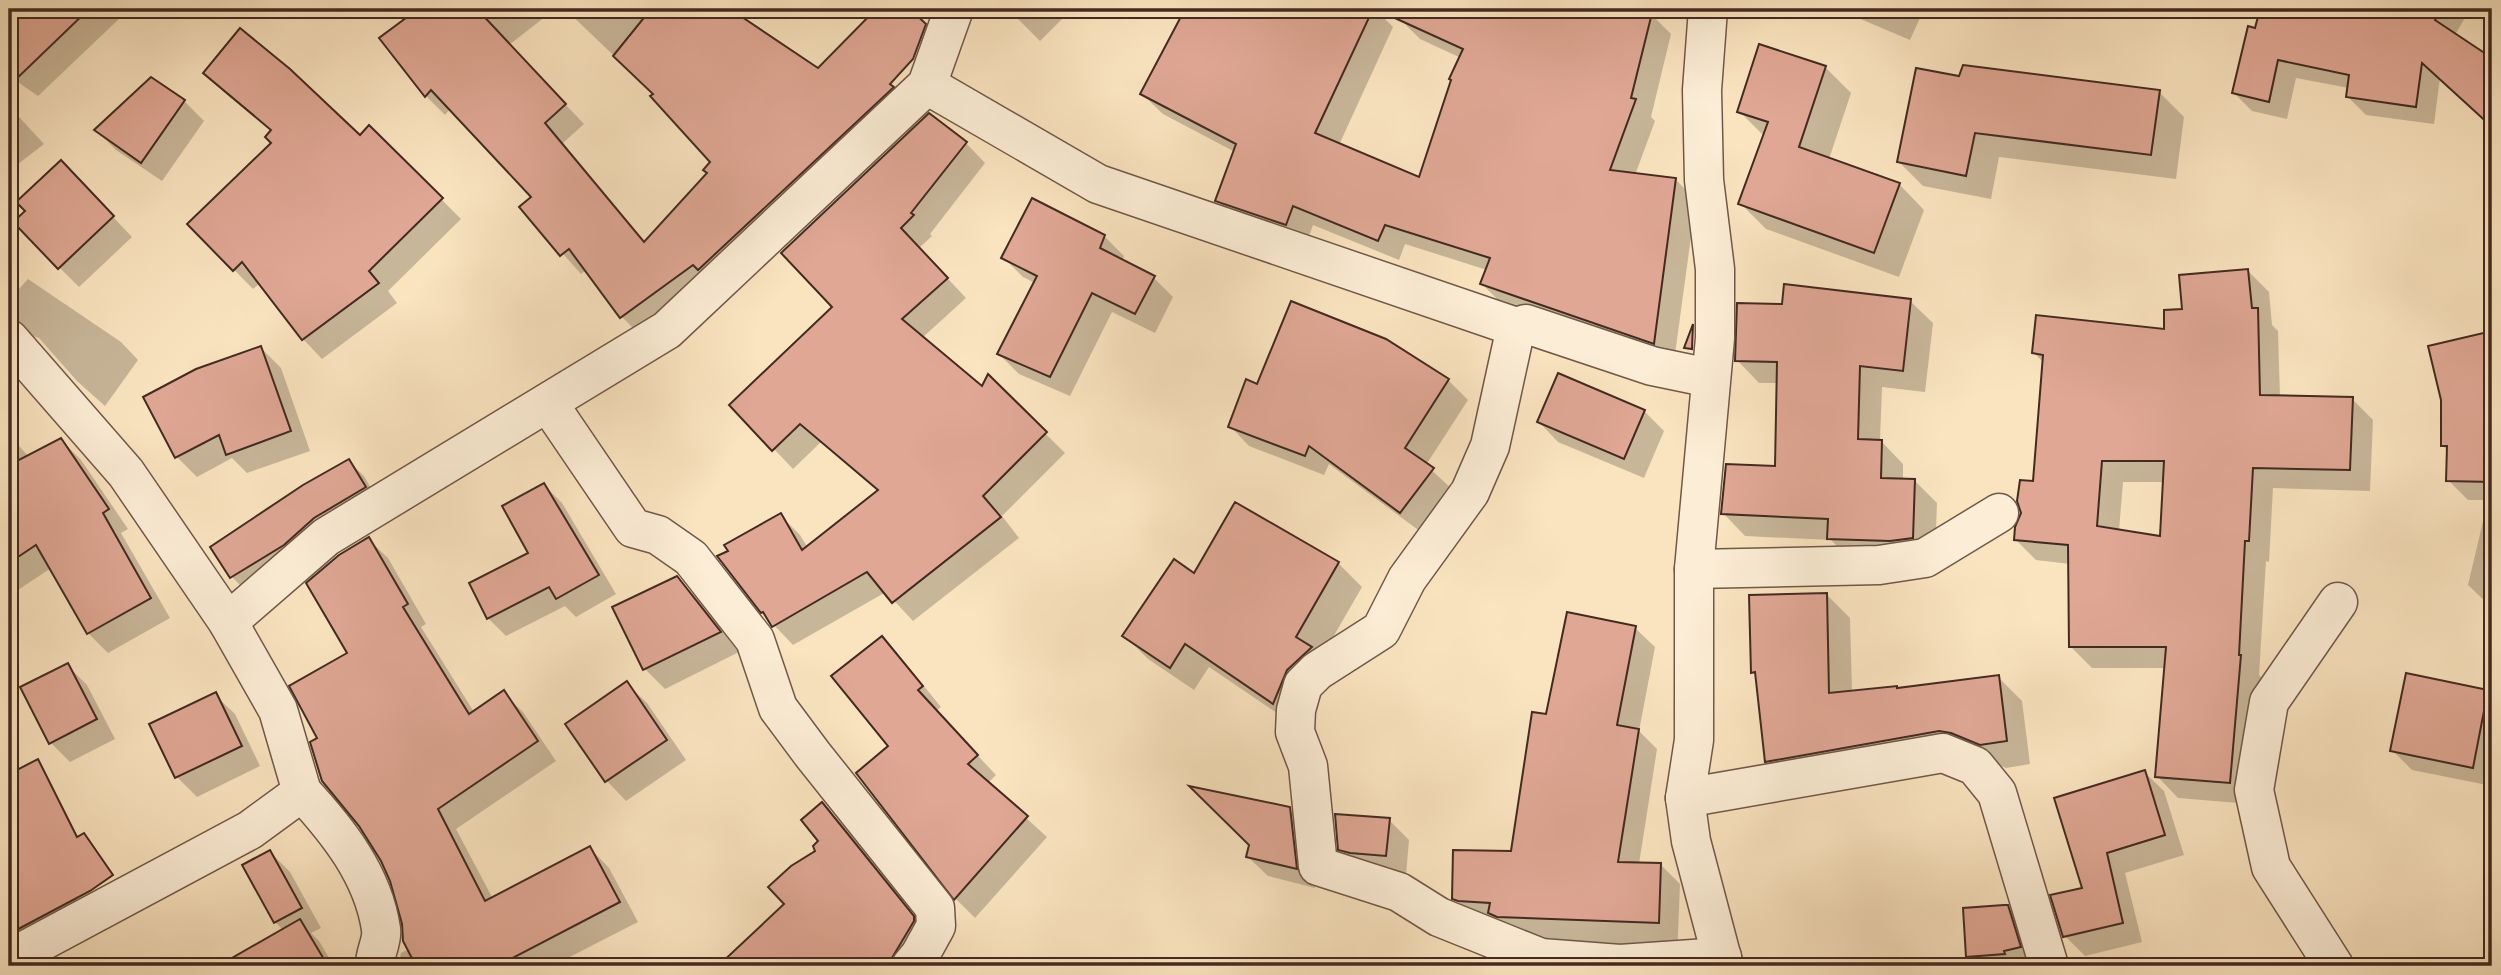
<svg xmlns="http://www.w3.org/2000/svg" width="2501" height="975" viewBox="0 0 2501 975" font-family="'IM FELL French Canon',serif">
<rect width="100%" height="100%" fill="#fae4c0"/>
<filter id="stains"><feTurbulence type="fractalNoise" baseFrequency=".00286" numOctaves="4"/><feColorMatrix values="0 0 0 0 .2 0 0 0 0 .09 0 0 0 0 .02 0 0 0 .5 -.17"/></filter>
<radialGradient id="worn" r=".72"><stop offset=".6" stop-color="#630" stop-opacity="0"/><stop offset="1" stop-color="#630" stop-opacity=".3"/></radialGradient>
<g fill="#0003" fill-rule="evenodd">
<polygon points="9,9 113,9 121,17 38,96 9,76"/>
<polygon points="421,9 555,9 509,45 584,124 563,143 646,243 709,173 713,162 655,95 565,9 751,9 742,19 872,107 891,126 641,336 622,317 586,270 581,274 521,207 533,198 450,109 445,115 426,96 382,39"/>
<polygon points="1008,9 1072,9 1040,41"/>
<polygon points="1175,9 1375,9 1393,27 1339,145 1420,180 1461,58 1420,39 1400,19 1405,9 1631,9 1651,14 1671,34 1651,117 1655,121 1635,175 1676,180 1696,200 1674,362 1502,304 1482,284 1487,270 1405,244 1399,260 1313,225 1306,244 1237,221 1217,200 1235,152 1163,114 1142,94 1183,16"/>
<polygon points="1837,9 1924,9 1910,40"/>
<polygon points="2262,9 2346,9 2360,13 2362,9 2470,9 2455,35 2492,60 2492,126 2440,78 2434,124 2366,115 2348,97 2349,88 2296,78 2287,119 2252,111 2234,93"/>
<polygon points="1825,67 1851,93 1829,159 1899,184 1924,210 1899,277 1766,229 1740,203 1765,137 1739,111"/>
<polygon points="205,73 360,137 369,127 461,219 388,291 397,303 322,359 303,339 260,283 253,289 189,224 273,143 272,132 225,93"/>
<polygon points="1960,78 2159,92 2184,117 2176,179 1999,157 1991,199 1923,186 1899,162"/>
<polygon points="184,101 204,121 162,181 116,150 96,130"/>
<polygon points="9,106 44,144 9,171"/>
<polygon points="966,143 985,163 930,234 932,236 919,248 966,298 922,338 982,388 988,377 1065,453 1002,516 1019,538 913,621 886,592 793,645 774,625 780,515 800,535 808,548 879,492 821,442 793,469 774,449 835,307"/>
<polygon points="81,183 132,237 79,287 59,267"/>
<polygon points="1104,236 1124,256 1122,261 1153,277 1173,297 1155,333 1112,312 1070,396 1019,374 999,354 1035,283 1023,277 1003,257"/>
<path d="M2248,271L2269,292L2272,325L2278,331L2280,397L2352,399L2373,420L2370,491L2273,488L2269,562L2266,561L2259,675L2262,678L2251,804L2178,798L2157,776L2166,668H2092L2071,647L2070,564L2036,560L2015,539L2035,483L2044,363L2034,353L2166,331L2184,311ZM2123,482H2164L2161,538L2119,531Z"/>
<polygon points="28,279 121,342 138,360 105,406 77,381 39,338 9,328 9,300"/>
<polygon points="1910,301 1933,323 1925,392 1882,387 1880,440 1903,464 1903,481 1915,481 1937,503 1935,559 1851,560 1831,540 1745,536 1723,513 1776,468 1778,383 1759,383 1737,360 1783,306"/>
<polygon points="2492,333 2492,606 2488,604 2468,585 2488,500 2468,500 2448,480 2449,452 2442,445"/>
<polygon points="261,348 281,368 310,451 247,473 232,458 197,477 177,457"/>
<polygon points="1448,380 1468,400 1426,465 1452,489 1421,532 1329,464 1324,475 1249,446 1230,426 1258,386"/>
<polygon points="1644,411 1664,431 1644,478 1558,442 1539,422"/>
<polygon points="9,435 29,457 61,440 81,460 128,529 121,533 170,618 108,653 88,633 51,568 9,596"/>
<polygon points="349,462 364,476 379,502 246,591 231,576"/>
<polygon points="544,485 562,503 616,594 576,617 565,606 506,636 488,618 531,554"/>
<polygon points="1236,504 1338,563 1362,587 1321,658 1296,726 1209,667 1194,690 1148,659 1124,635 1195,575"/>
<polygon points="368,539 388,558 426,624 421,627 474,712 503,693 523,712 556,761 456,829 493,899 590,848 609,868 638,922 552,966 402,966 399,962 401,953 409,949 393,883 320,739 349,654"/>
<polygon points="677,578 697,598 739,652 665,689 645,669"/>
<polygon points="1826,594 1850,618 1852,692 1998,677 2022,701 2030,764 2006,768 1977,756 1791,785 1767,761 1758,677 1753,672"/>
<polygon points="1635,628 1655,647 1639,731 1657,749 1639,864 1661,865 1680,884 1677,958 1567,955 1473,917 1454,898 1513,853 1548,716"/>
<polygon points="881,638 901,658 941,707 936,711 996,775 988,783 1047,837 975,918 956,899 858,774 890,746"/>
<polygon points="67,665 87,685 115,739 70,762 51,743"/>
<polygon points="627,684 647,703 686,760 626,801 607,781"/>
<polygon points="2488,692 2492,697 2492,786 2412,770 2392,750"/>
<polygon points="215,695 235,714 260,766 197,797 177,777"/>
<polygon points="2144,772 2164,791 2184,855 2125,873 2142,942 2085,956 2065,936 2084,889"/>
<polygon points="822,804 841,823 932,937 918,966 721,966 786,904 818,851 820,841"/>
<polygon points="1289,809 1309,829 1315,888 1268,876 1248,857"/>
<polygon points="1389,820 1409,840 1406,875 1360,869 1340,849"/>
<polygon points="40,851 60,870 89,921 9,966 9,869"/>
<polygon points="270,852 290,872 321,928 311,933 319,941 334,966 222,966 283,930 275,922"/>
<polygon points="2007,906 2017,916 2029,957 2013,961 2014,963 1978,966 1968,956"/>
<polygon points="1482,960 1499,966 1481,966"/>
</g>
<g fill="#dfa794" stroke="#432a20" stroke-width="2" fill-rule="evenodd">
<polygon points="9,9 89,9 9,86"/>
<polygon points="418,9 477,9 566,104 545,123 644,242 707,173 703,170 710,162 650,96 653,94 613,56 651,9 730,9 818,68 876,9 910,9 926,24 913,59 890,84 894,87 698,270 693,265 620,318 569,249 560,256 519,207 531,197 431,90 425,97 379,38"/>
<polygon points="1185,9 1373,9 1315,133 1419,177 1451,80 1449,79 1463,49 1375,9 1653,9 1631,98 1636,99 1610,170 1676,178 1654,344 1480,284 1490,258 1385,225 1378,241 1293,206 1286,225 1215,201 1236,144 1140,94"/>
<polygon points="2260,9 2442,9 2435,20 2492,58 2492,127 2422,63 2416,107 2346,97 2349,75 2278,60 2269,102 2232,93 2248,26 2255,28"/>
<polygon points="240,28 290,69 360,135 369,125 443,198 369,271 379,283 302,340 242,262 233,271 187,224 271,143 265,137 271,130 203,73"/>
<polygon points="1759,44 1826,66 1799,147 1900,183 1874,253 1738,204 1768,122 1737,112"/>
<polygon points="1963,65 2160,90 2151,155 1975,133 1966,176 1897,162 1916,68 1959,76"/>
<polygon points="151,77 185,100 141,163 94,130"/>
<polygon points="929,113 967,142 911,213 914,215 901,228 948,278 902,319 982,386 988,374 1047,432 983,496 1001,517 892,603 867,572 772,627 763,612 761,613 717,556 728,551 724,545 781,513 802,550 878,490 800,424 772,451 729,405 832,307 781,253"/>
<polygon points="61,160 114,216 58,269 13,222 25,211 16,202"/>
<polygon points="1032,198 1105,235 1100,248 1155,276 1135,314 1092,293 1050,377 997,354 1037,276 1001,258"/>
<path d="M2248,269L2252,308H2258L2260,395L2353,397L2350,470L2253,468L2249,541H2245L2239,655H2241L2230,783L2155,777L2166,647H2069L2068,545L2014,540L2015,527L2021,513L2017,501L2020,480L2033,481L2043,355L2032,353L2036,315L2164,329V310L2182,309L2179,275ZM2102,461H2164L2160,536L2097,526Z"/>
<polygon points="1784,284 1911,299 1903,371 1860,366 1858,439 1882,440 1881,478 1915,479 1913,538 1890,541 1827,539 1828,519 1721,514 1726,464 1775,466 1777,362 1735,361 1737,303 1782,304"/>
<polygon points="1291,301 1386,339 1449,379 1405,448 1434,468 1400,513 1309,446 1305,456 1228,427 1246,379 1257,384"/>
<polygon points="1693,324 1692,349 1684,348"/>
<polygon points="2492,331 2492,482 2446,481 2447,446 2441,446 2441,400 2428,346"/>
<polygon points="261,346 291,431 226,455 219,435 175,458 143,397 196,369"/>
<polygon points="1558,373 1645,410 1624,459 1537,422"/>
<polygon points="61,438 109,509 103,513 151,598 87,634 36,545 9,563 9,465"/>
<polygon points="349,459 366,487 314,518 284,545 230,578 210,547 303,485"/>
<polygon points="544,483 599,575 556,599 549,587 487,619 469,583 528,553 502,506"/>
<polygon points="1235,502 1339,562 1296,637 1312,647 1287,670 1273,704 1185,644 1170,668 1122,636 1174,559 1194,573"/>
<polygon points="369,537 408,604 403,607 469,714 504,690 538,741 438,809 485,901 590,846 620,902 497,966 416,966 403,941 402,924 390,881 381,861 359,826 322,781 310,742 317,738 289,686 347,653 306,583 339,555"/>
<polygon points="677,576 721,632 643,670 612,607"/>
<polygon points="1827,593 1829,693 1897,686 1897,688 1999,675 2007,741 1980,745 1951,733 1939,731 1765,762 1755,672 1751,673 1749,595"/>
<polygon points="1567,612 1636,626 1617,725 1639,729 1618,862 1661,863 1659,923 1497,917 1488,913 1490,903 1458,901 1452,899 1453,850 1511,851 1532,712 1546,714"/>
<polygon points="882,636 923,686 918,690 978,755 968,764 1028,816 954,900 856,773 888,746 831,676"/>
<polygon points="68,663 97,719 49,744 20,687"/>
<polygon points="2406,673 2488,690 2473,768 2390,751"/>
<polygon points="627,681 667,740 605,782 565,724"/>
<polygon points="216,692 242,746 175,778 149,724"/>
<polygon points="38,759 77,837 84,833 113,875 90,891 9,934 9,774"/>
<polygon points="2145,770 2165,835 2107,853 2123,923 2063,937 2050,895 2082,888 2054,798"/>
<polygon points="1189,786 1290,807 1297,869 1246,857 1249,845"/>
<polygon points="822,802 914,916 914,921 889,963 886,966 718,966 784,904 768,887 791,866 815,851 813,846 818,841 801,820"/>
<polygon points="1335,814 1390,818 1386,856 1350,853 1338,850"/>
<polygon points="270,850 302,908 274,923 242,865"/>
<polygon points="2004,905 2008,905 2021,947 2004,951 2005,954 1966,957 1963,908"/>
<polygon points="300,919 328,966 218,966"/>
</g>
<g fill="none" stroke-linecap="round" stroke-linejoin="round">
<g stroke="#715848" stroke-width="41">
<g id="minor">
<polyline points="1708,9 1702,90 1704,180 1715,269 1715,338 1694,569 1694,740 1685,798 1691,841 1724,966"/>
<polyline points="927,85 1098,184 1516,327 1526,324 1652,366 1710,378"/>
<polyline points="1516,327 1490,446 1470,492 1407,579 1381,630 1317,671 1303,685 1296,710 1295,732 1308,766 1318,866 1399,892 1439,917 1541,958 1620,964 1722,957"/>
<polyline points="9,339 126,473 228,622 278,710 302,792 250,830 9,959"/>
<polyline points="548,403 633,528 658,535 691,558 755,640 778,708 813,755 935,908 936,926 920,955 911,966"/>
<polyline points="1694,569 1879,565 1925,558 1999,513"/>
<polyline points="228,622 326,537 667,330 927,85 954,9"/>
<path d="M302,792C338,831 373,875 381,929C383,941 374,954 375,966"/>
<polyline points="1685,798 1943,753 1975,766 1997,793 2049,966"/>
<polyline points="2334,966 2271,867 2254,790 2269,702 2338,602"/>
</g>
</g>
<use href="#minor" stroke="#fcedd6" stroke-width="38"/>
</g>
<rect width="2501" height="975" fill="none" stroke="#fae4c0" stroke-width="35"/>
<rect x="10" y="10" width="2480" height="954" fill="none" stroke="#432a20" stroke-width="3.5"/>
<rect x="18" y="18" width="2466" height="940" fill="none" stroke="#432a20" stroke-width="2"/>
<rect width="100%" height="100%" filter="url(#stains)"/>
<rect width="100%" height="100%" fill="url(#worn)"/>
</svg>
